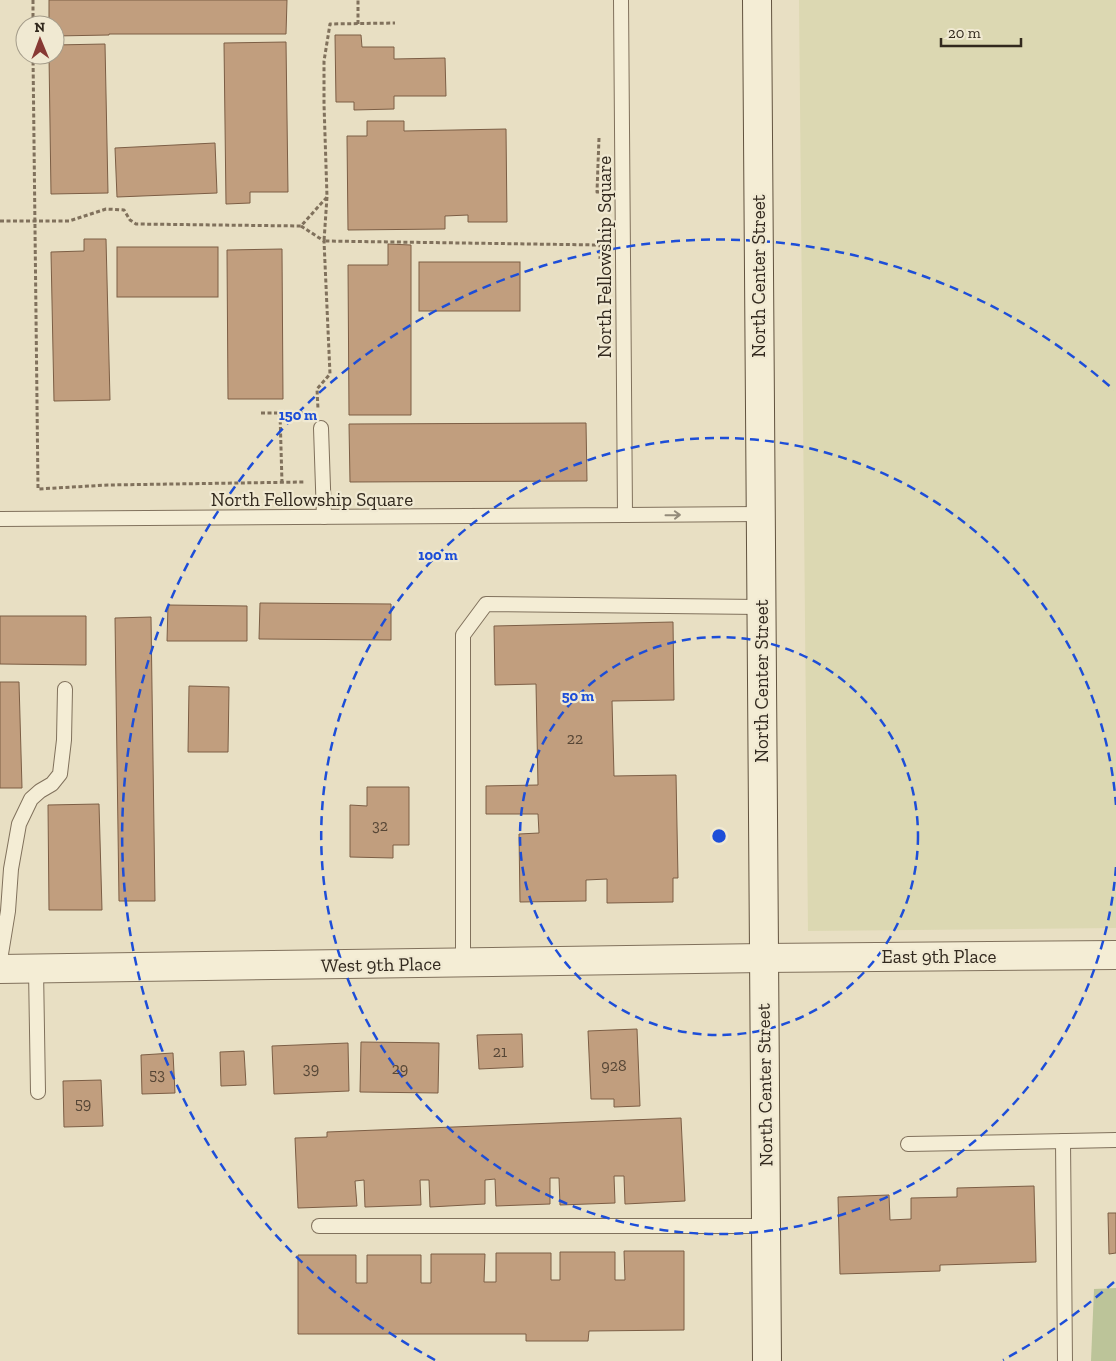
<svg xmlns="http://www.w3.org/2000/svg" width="1116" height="1361" viewBox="0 0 1116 1361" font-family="'Zilla Slab',serif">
<rect width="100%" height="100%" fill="#e8dfc3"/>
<polygon fill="#dcd8b2" points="799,0 1116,0 1116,928 808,931"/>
<polygon fill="#bcc499" points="1116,1288 1116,1361 1091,1361 1094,1289"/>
<g fill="#c19e7e" stroke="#7c5e45">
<polygon points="49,0 287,0 286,34 109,34 109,35 55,36 55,25 49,25"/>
<polygon points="335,35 361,35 362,47 394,47 394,59 445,58 446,96 394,96 394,109 354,110 354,102 336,102"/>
<polygon points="286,42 288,192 250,192 250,203 226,204 224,43"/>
<polygon points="105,44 108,193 51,194 49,55 55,55 55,45"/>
<polygon points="367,121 404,121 404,131 506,129 507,222 468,222 468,215 445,216 445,229 348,230 347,136 367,136"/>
<polygon points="215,143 217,193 117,197 115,148"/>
<polygon points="84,239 106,239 110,400 54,401 51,252 84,251"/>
<polygon points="388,244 411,245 411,415 349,415 348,265 388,265"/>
<rect x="117" y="247" width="101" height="50"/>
<polygon points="282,249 283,399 228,399 227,250"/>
<rect x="419" y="262" width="101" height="49"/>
<polygon points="586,423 587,481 350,482 349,424"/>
<polygon points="260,603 391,604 391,640 259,639"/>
<polygon points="168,605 247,606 247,641 167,641"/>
<polygon points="0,616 86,616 86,665 0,664"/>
<polygon points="151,617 155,901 119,901 115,618"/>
<polygon points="673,622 674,700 612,701 614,776 676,775 678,878 673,878 673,902 607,903 607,879 586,880 586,901 520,902 519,834 539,833 538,814 486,814 486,786 538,785 536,684 495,685 494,626"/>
<polygon points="0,682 19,682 22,788 0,788"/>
<polygon points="189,686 229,687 228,752 188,752"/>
<polygon points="367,787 409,787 409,845 393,845 393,858 350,857 350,805 367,806"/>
<polygon points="99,804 102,910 49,910 48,805"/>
<polygon points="637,1029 640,1106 614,1107 614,1099 591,1099 588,1031"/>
<polygon points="522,1034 523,1067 479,1069 477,1035"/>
<polygon points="361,1042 439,1043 438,1093 360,1092"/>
<polygon points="348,1043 349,1091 274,1094 272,1046"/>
<polygon points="244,1051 246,1085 221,1086 220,1052"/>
<polygon points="173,1053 175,1093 142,1094 141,1055"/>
<polygon points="101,1080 103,1126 64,1127 63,1081"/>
<polygon points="681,1118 685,1201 625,1204 624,1176 614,1176 615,1203 560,1205 559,1178 550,1178 550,1204 496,1206 495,1179 485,1180 485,1204 430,1207 429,1180 420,1180 421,1205 365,1207 364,1180 355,1181 357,1206 298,1208 295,1138 327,1137 327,1132"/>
<polygon points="1034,1186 1036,1262 940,1265 940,1271 840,1274 838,1197 889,1195 890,1220 911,1219 911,1198 957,1197 957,1188"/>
<polygon points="1108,1213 1116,1213 1116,1253 1109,1254"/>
<polygon points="624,1251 684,1251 684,1330 589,1331 588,1341 526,1341 526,1334 298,1334 298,1255 356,1255 356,1283 367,1283 367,1255 421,1255 421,1283 431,1283 431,1254 485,1254 484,1282 496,1282 496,1253 551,1253 551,1280 560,1280 560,1252 615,1252 615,1280 625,1280"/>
</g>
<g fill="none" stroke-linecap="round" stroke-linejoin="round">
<g stroke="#80715c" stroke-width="16">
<g id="lane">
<polyline points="321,428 324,517"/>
<polyline points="625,515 760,514"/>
<polyline points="0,519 625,515 621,0"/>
<polyline points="0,960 8,911 11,869 19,824 31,799 40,791 52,784 60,774 64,740 65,689"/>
<polyline points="463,963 463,635 486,604 760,607"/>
<polyline points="36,969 38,1092"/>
<polyline points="1063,1141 1065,1361"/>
<polyline points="908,1144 1116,1140"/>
<polyline points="319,1226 765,1226"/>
</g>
</g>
<g stroke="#80715c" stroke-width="30">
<polyline id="street" points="0,969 763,958 1116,955"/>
</g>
<g stroke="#62533f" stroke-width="30">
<polyline id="secondary" points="757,0 767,1361"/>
</g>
<g stroke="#80715c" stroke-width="3" stroke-dasharray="4 2.5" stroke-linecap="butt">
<polyline points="33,0 33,25"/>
<polyline points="358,24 358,0"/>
<polyline points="33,55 38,489 108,485 304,482"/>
<polyline points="599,138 597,192 602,192"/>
<polyline points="327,197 324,241 600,245 600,259"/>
<polyline points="0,221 69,221 106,209 124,210 130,220 136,224 301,226 327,197 324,104 324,61 330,24 395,23"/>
<polyline points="301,226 324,241 330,374 317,389 318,409"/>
<polyline points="261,413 280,413"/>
<polyline points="282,483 280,413 307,413"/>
</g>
<use href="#lane" stroke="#f4edd5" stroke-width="14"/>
<use href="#street" stroke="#f4edd5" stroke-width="28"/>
<use href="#secondary" stroke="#f4edd5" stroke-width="28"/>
</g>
<defs><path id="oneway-shaft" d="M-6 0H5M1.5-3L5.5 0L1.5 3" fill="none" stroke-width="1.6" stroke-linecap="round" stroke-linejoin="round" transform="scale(1.25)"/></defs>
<use stroke="#938b7a" href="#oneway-shaft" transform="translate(673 515) rotate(-1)"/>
<g fill="none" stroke="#1d4ed8" stroke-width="2.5" stroke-dasharray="9 6">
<circle cx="719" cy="836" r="199"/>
<path d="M1116 867A398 398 0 1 1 1116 805"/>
<path d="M1114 1282A596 596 0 0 1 1003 1360M435 1360A596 596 0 1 1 1114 390"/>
</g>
<g text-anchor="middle" stroke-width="4.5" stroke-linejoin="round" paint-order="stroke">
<g font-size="16" fill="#564636">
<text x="575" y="744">22</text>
<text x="380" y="831">32</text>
<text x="500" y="1057">21</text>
<text x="614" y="1071">928</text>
<text x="311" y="1074">39</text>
<text x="400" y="1074">29</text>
<text x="157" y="1080">53</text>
<text x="83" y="1109">59</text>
</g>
<g font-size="19" fill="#32291e" stroke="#f0e9d2">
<text transform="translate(604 257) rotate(-90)" y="7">North Fellowship Square</text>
<text transform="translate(758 276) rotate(-90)" y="7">North Center Street</text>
<text x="312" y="506">North Fellowship Square</text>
<text transform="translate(761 681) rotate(-90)" y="7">North Center Street</text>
<text x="939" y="963">East 9th Place</text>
<text transform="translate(381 964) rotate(-1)" y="7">West 9th Place</text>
<text transform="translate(764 1085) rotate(-91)" y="7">North Center Street</text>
</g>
</g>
<circle cx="719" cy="836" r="8" fill="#1d4ed8" stroke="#f0e9d2" stroke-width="2.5"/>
<g font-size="15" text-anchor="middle" font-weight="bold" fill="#1d4ed8" stroke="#f0e9d2" stroke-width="4.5" stroke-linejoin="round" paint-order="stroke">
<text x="298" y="420">150 m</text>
<text x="438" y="560">100 m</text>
<text x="578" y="701">50 m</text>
</g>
<g transform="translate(40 40) rotate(359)"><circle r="24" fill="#f0e9d2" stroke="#a49c8a"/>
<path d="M0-4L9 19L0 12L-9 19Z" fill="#873934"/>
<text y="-8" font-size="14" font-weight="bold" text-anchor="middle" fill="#32291e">N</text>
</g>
<path d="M941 38v8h80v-8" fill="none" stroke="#32291e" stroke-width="2.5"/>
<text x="948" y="38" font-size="15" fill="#32291e" stroke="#f0e9d2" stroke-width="4" paint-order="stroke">20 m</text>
</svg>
